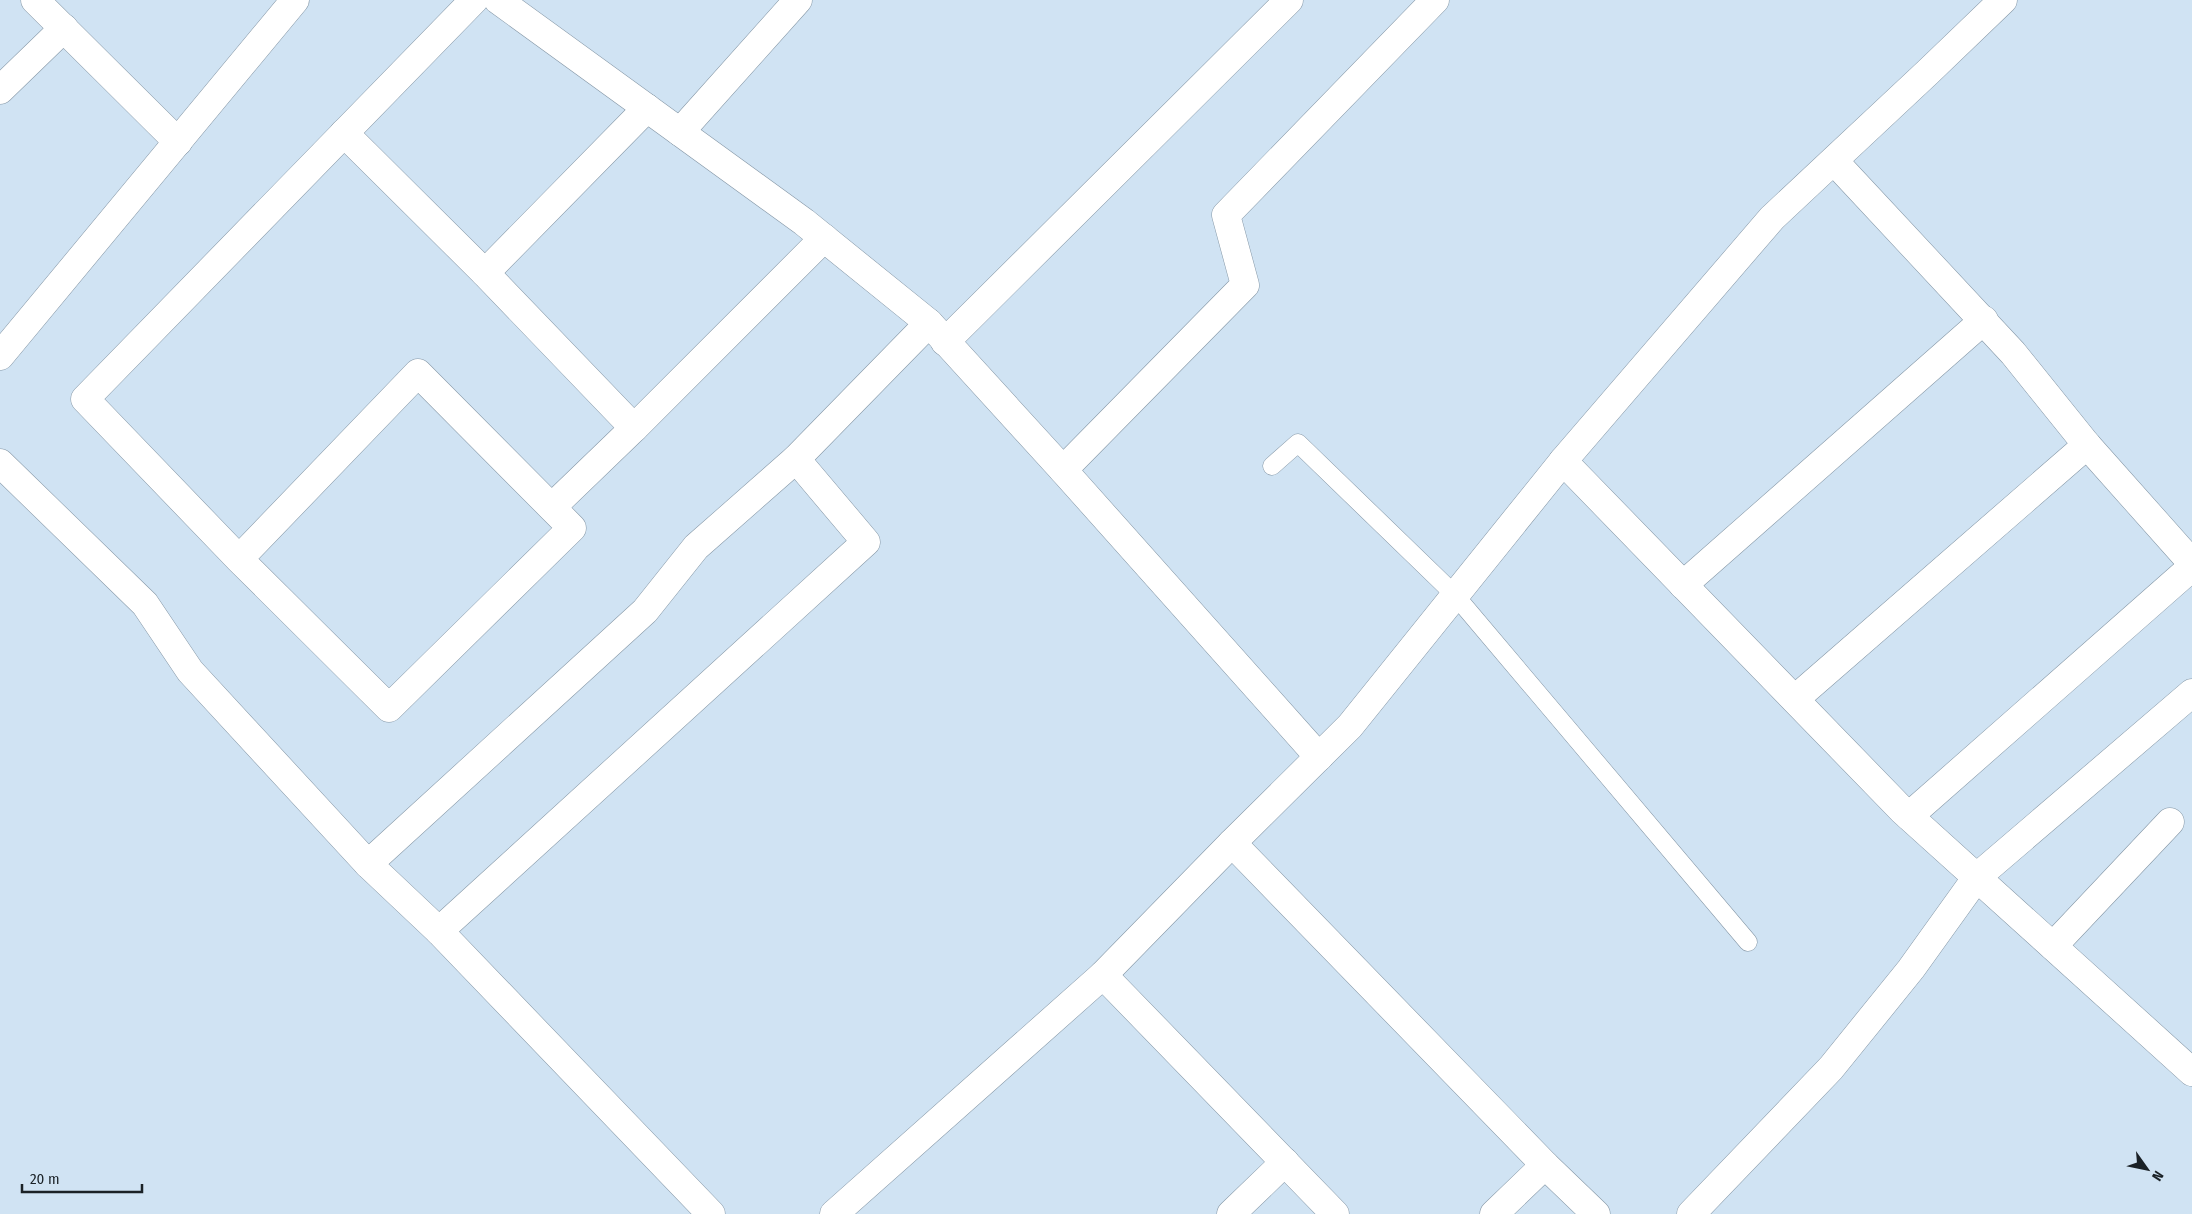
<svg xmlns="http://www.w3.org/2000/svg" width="2192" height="1214" viewBox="0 0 2192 1214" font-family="'Fira Sans Condensed',sans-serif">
<rect width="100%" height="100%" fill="#d0e3f3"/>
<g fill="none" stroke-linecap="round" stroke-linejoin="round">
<g stroke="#8597a6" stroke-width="19">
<polyline id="lane" points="1272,466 1298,443 1454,594 1748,942"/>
</g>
<g stroke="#8597a6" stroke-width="29">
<g id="street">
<polyline points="35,0 178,142"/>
<polyline points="498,0 804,222 929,323 1063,470 1319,757"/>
<polyline points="0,90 64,28"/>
<polyline points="680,132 798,0"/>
<polyline points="344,133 485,273 634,428 552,507"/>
<polyline points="1834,161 2013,353 2087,445 2192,563"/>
<polyline points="485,273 647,108"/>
<polyline points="945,342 1289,0"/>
<polyline points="0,356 295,0"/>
<polyline points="634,428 824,238"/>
<polyline points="1563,461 1902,810 2192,1072"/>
<polyline points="0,463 145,604 190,671 368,864"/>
<polyline points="1063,470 1245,285 1226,215 1435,0"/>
<polyline points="239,559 418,373 572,528 389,708 239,559 85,399 474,0"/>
<polyline points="1683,585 1984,320"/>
<polyline points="1795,699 2087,445"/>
<polyline points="1909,816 2192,567"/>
<polyline points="1232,843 1545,1165 1494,1214"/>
<polyline points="439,931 866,542 796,459"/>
<polyline points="2053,946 2170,822"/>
<polyline points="1103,975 1335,1214"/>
<polyline points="1545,1165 1596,1214"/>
<polyline points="711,1214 439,931 368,864 645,611 696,547 796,459 929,323"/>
<polyline points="834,1214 1103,975 1232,843 1350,726 1563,461 1772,218 1928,72 2003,0"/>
<polyline points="1231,1214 1285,1162"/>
<polyline points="1691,1214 1831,1068 1911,969 1977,877 2192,693"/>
</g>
</g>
<use href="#lane" stroke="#fff" stroke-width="18"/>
<use href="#street" stroke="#fff" stroke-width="28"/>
</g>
<g transform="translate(2147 1169) rotate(123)" stroke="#d0e3f3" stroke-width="4" paint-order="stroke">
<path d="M0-4L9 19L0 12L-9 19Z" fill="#1a2126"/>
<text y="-8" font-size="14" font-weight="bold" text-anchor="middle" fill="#1a2126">N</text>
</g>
<path d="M22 1184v8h120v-8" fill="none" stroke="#1a2126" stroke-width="2.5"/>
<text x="30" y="1184" font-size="15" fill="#1a2126" stroke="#d0e3f3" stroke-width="4" paint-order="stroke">20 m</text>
</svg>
